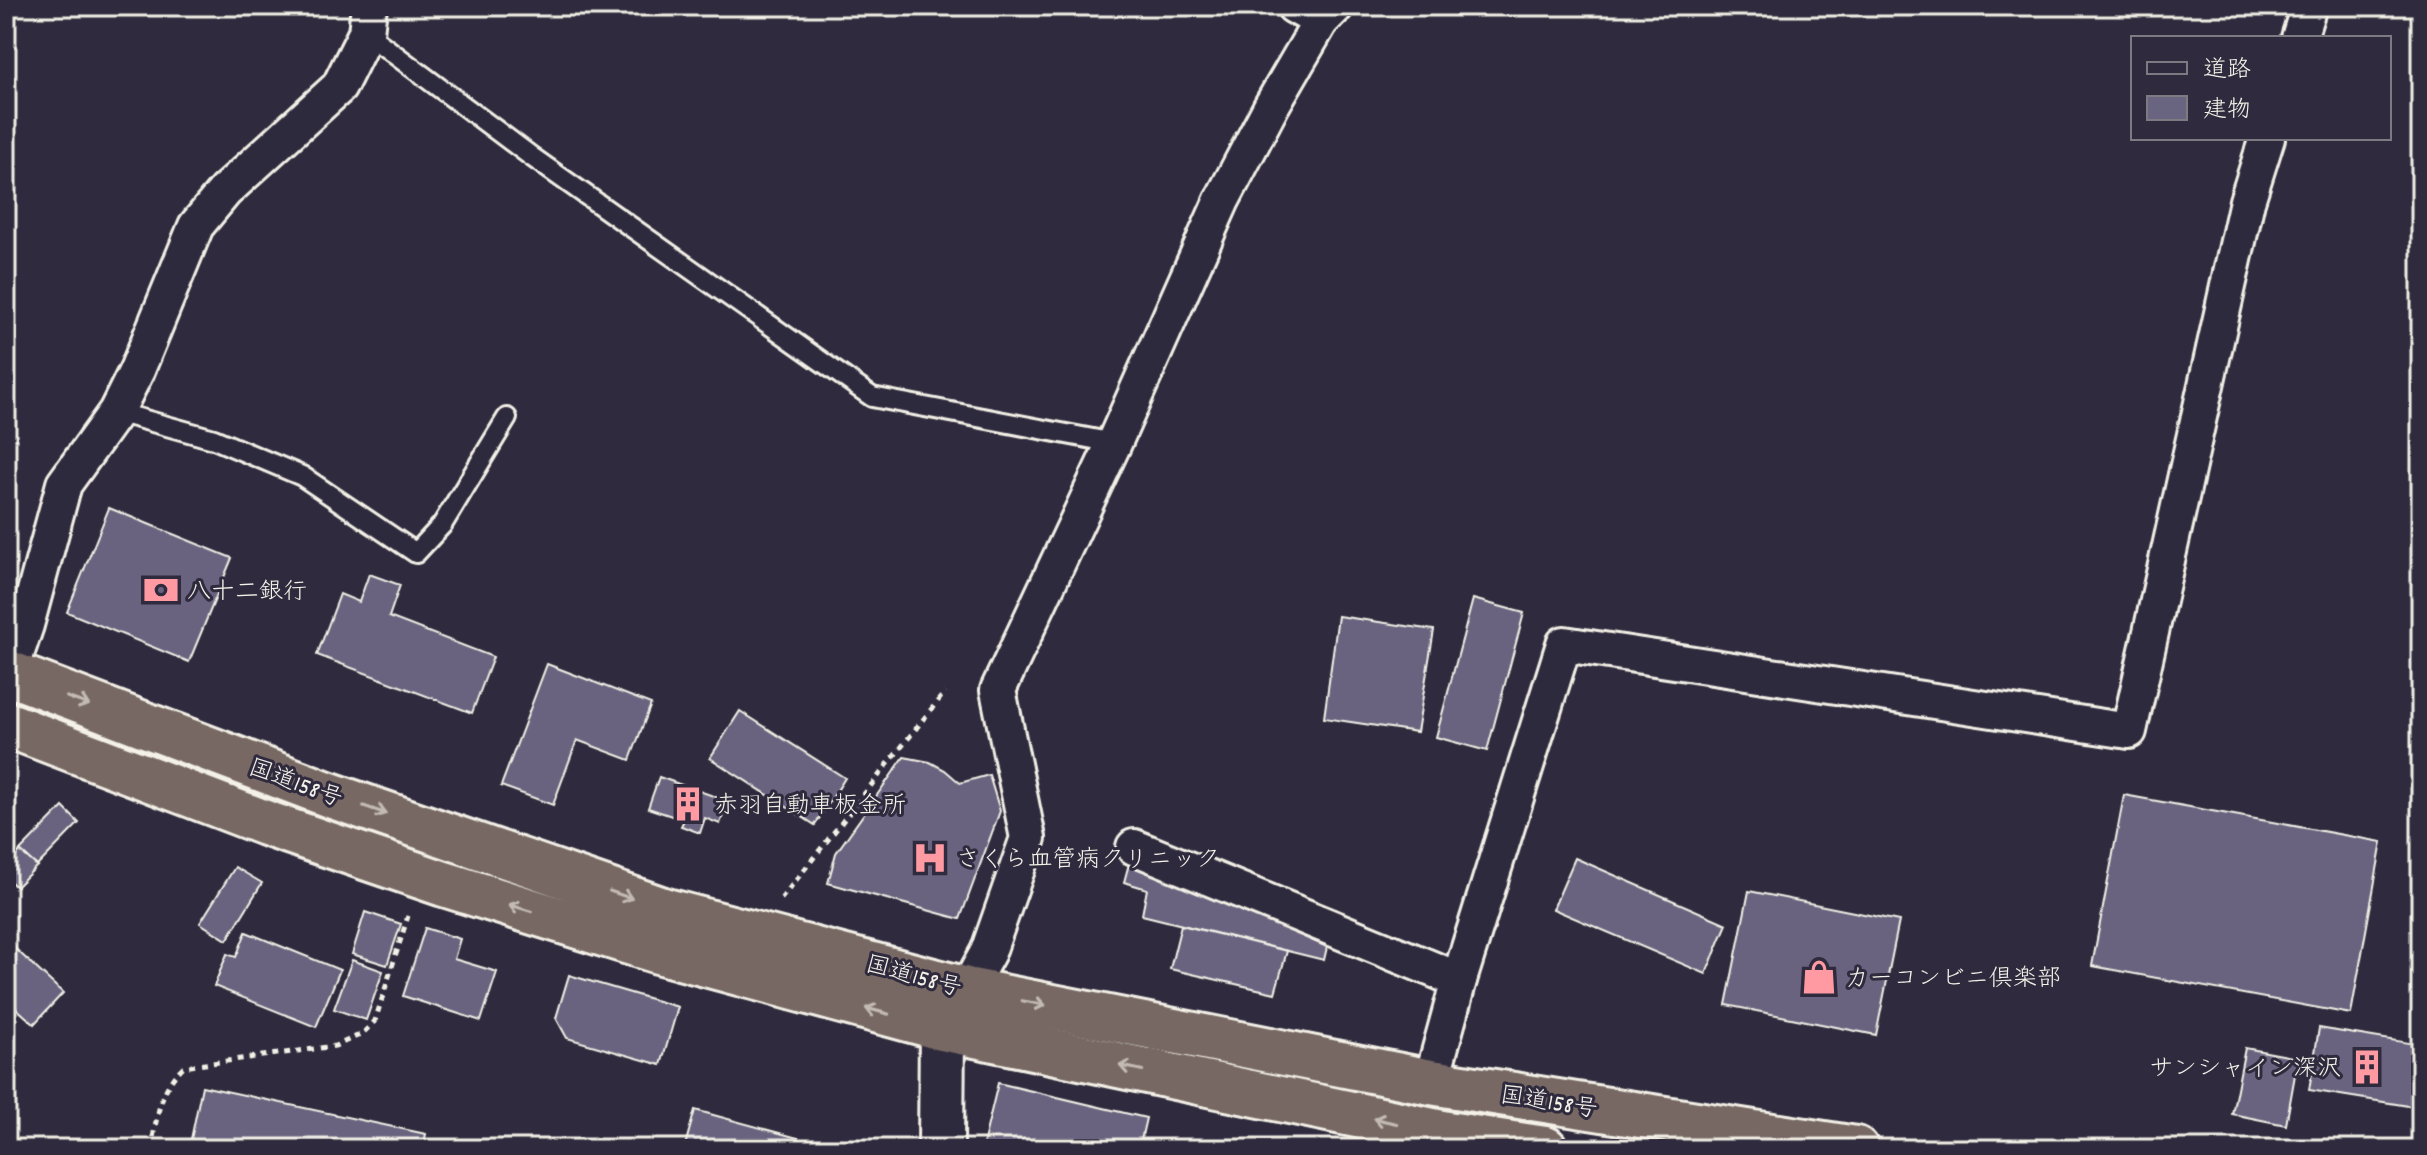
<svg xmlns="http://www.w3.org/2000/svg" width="2427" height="1155" viewBox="0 0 2427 1155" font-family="Dekko,'Klee One',sans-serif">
<rect width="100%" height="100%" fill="#2f2a3d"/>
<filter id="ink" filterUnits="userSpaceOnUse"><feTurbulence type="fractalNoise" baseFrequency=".0125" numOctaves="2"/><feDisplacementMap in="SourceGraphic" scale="16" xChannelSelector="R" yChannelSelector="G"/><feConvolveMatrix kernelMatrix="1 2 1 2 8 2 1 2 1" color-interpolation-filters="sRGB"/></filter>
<g filter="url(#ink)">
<g fill="#69647f" stroke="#f4f1e8" stroke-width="2">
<polygon points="109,508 232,558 189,662 67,612"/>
<polygon points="369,574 400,585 389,617 493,657 472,713 317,655 340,594 359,602"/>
<polygon points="1473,599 1524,613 1487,751 1436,737"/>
<polygon points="1338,616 1434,630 1417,732 1324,718"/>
<polygon points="547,664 651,704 630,760 577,740 553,805 501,786"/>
<polygon points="740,711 845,778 815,825 710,758"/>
<polygon points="904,757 930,762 945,770 960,783 989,775 1000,811 960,919 828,883 836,853"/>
<polygon points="659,777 728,801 720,824 705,818 700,833 681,826 684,820 648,808"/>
<polygon points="2124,795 2382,842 2351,1014 2092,966"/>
<polygon points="63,807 79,823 37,866 20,851"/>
<polygon points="20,851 37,866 16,887 6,877 6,866"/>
<polygon points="1575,858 1727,924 1706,974 1553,909"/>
<polygon points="1130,860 1327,947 1324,960 1142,915 1147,889 1124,882"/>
<polygon points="235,867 262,883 227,940 200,923"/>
<polygon points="1749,891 1899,921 1876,1035 1726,1005"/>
<polygon points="365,912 401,924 387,965 352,954"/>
<polygon points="1181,925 1287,951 1275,993 1170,969"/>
<polygon points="425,928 460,939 454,959 497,972 481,1021 403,996"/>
<polygon points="246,932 340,970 316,1027 214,986 227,954 236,957"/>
<polygon points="6,940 63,993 34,1024 6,999"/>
<polygon points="352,960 383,971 366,1020 334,1009"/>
<polygon points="569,975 678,1007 661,1065 567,1038 556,1018"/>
<polygon points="2319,1028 2421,1045 2421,1108 2309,1090"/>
<polygon points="2245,1048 2298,1058 2286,1125 2232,1114"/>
<polygon points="998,1083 1146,1118 1139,1149 982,1149"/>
<polygon points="202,1086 426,1134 423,1149 189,1149"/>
<polygon points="695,1110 816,1143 815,1149 684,1149"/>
</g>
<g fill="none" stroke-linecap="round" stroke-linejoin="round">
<g stroke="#f4f1e8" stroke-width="24">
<g id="lane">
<polyline points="366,33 532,157 872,397 1114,443"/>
<polyline points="116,412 214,439 302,476 416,553 442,525 507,418"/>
</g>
</g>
<g stroke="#f4f1e8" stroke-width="40">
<g id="street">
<polyline points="1294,6 1321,21"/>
<polyline points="2299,38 2309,6"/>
<polyline points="6,684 26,625 64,484 116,412 137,370 196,226 225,191 339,87 366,33 369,6"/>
<polyline points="1134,847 1459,980"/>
<polyline points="967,990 988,952 1028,838 998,690 1114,443 1222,200 1272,105 1321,21 1336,6"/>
<polyline points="1431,1082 1459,980 1564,644 2129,731 2247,201 2267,138"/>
</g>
</g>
<g stroke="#f4f1e8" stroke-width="50">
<polyline id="secondary" points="941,1149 942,1028 962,997"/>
</g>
<g stroke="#f4f1e8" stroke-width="50">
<g id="highway">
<polyline points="6,672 330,795 666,911 967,990 1431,1082 1856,1149"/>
<polyline points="6,724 265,823 444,884 658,951 942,1028 1447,1134 1545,1149"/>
</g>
</g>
<g stroke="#f4f1e8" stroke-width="5" stroke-dasharray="6 6" stroke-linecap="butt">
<polyline points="781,899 945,692"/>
<path d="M151,1149C157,1118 159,1089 183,1067L335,1046L362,1034L375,1021L408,916"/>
</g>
<use href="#lane" stroke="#2f2a3d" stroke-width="18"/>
<use href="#street" stroke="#2f2a3d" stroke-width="34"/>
<use href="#secondary" stroke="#2f2a3d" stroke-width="44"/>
<use href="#highway" stroke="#776864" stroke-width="44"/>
</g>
<defs><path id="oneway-shaft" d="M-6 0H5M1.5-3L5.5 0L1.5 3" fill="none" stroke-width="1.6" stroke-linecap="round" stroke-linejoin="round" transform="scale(2)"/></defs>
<g stroke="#c2bab3">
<use href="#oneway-shaft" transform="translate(78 701) rotate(20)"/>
<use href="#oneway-shaft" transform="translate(375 810) rotate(19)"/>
<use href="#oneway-shaft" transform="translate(621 895) rotate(19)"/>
<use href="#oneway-shaft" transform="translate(520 908) rotate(-163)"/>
<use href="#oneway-shaft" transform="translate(1034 1003) rotate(11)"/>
<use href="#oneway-shaft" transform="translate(877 1011) rotate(-165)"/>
<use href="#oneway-shaft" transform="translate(1131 1068) rotate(-168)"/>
<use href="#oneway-shaft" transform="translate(1385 1121) rotate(-168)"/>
</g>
</g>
<defs>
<g id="bank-bare" transform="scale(2.76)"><path d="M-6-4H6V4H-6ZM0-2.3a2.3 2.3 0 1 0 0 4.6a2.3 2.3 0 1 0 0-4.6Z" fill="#ff9aa2" stroke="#2f2a3d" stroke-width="2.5" paint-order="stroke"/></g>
<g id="building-bare" transform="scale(2.76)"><path d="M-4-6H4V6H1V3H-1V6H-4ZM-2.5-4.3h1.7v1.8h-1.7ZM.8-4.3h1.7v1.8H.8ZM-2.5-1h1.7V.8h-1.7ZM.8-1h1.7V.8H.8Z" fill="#ff9aa2" stroke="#2f2a3d" stroke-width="2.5" paint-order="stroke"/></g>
<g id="hospital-bare" transform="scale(2.76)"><path d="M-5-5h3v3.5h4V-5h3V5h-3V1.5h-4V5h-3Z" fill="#ff9aa2" stroke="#2f2a3d" stroke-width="2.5" paint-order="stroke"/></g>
<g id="shop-bare" transform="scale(2.76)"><path d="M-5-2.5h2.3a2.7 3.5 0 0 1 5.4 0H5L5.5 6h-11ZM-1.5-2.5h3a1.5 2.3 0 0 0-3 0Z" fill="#ff9aa2" stroke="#2f2a3d" stroke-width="2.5" paint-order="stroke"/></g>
</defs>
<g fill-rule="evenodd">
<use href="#bank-bare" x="161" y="590"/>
<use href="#building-bare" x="688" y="804"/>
<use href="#hospital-bare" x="930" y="858"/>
<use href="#shop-bare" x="1819" y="977"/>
<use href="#building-bare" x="2367" y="1067"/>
</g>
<g text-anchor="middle" stroke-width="6" stroke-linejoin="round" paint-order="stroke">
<g font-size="24" fill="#f4f1e8" stroke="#2f2a3d" text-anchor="start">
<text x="187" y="598">八十二銀行</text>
<text x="714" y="812">赤羽自動車板金所</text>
<text x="956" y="866">さくら血管病クリニック</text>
<text x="1845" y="985">カーコンビニ倶楽部</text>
<text x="2341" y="1075" text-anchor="end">サンシャイン深沢</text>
</g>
<g font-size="24" fill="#f4f1e8" stroke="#2f2a3d">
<text transform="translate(296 782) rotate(20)" y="8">国道158号</text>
<text transform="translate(914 975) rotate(15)" y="8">国道158号</text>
<text transform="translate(1549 1101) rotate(9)" y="8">国道158号</text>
</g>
</g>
<rect width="2427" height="1155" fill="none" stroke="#2f2a3d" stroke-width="32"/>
<rect x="16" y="16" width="2395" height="1123" fill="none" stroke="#f4f1e8" stroke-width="3" filter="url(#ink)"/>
<rect x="2131" y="36" width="260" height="104" fill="#2f2a3d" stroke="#7e7a81" stroke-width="2"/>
<rect x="2147" y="62" width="40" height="12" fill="#2f2a3d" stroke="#7e7a81" stroke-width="2"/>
<text x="2203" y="76" font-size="24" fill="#f4f1e8">道路</text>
<rect x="2147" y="96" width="40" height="24" fill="#69647f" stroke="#7e7a81" stroke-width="2"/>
<text x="2203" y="116" font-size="24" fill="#f4f1e8">建物</text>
</svg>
